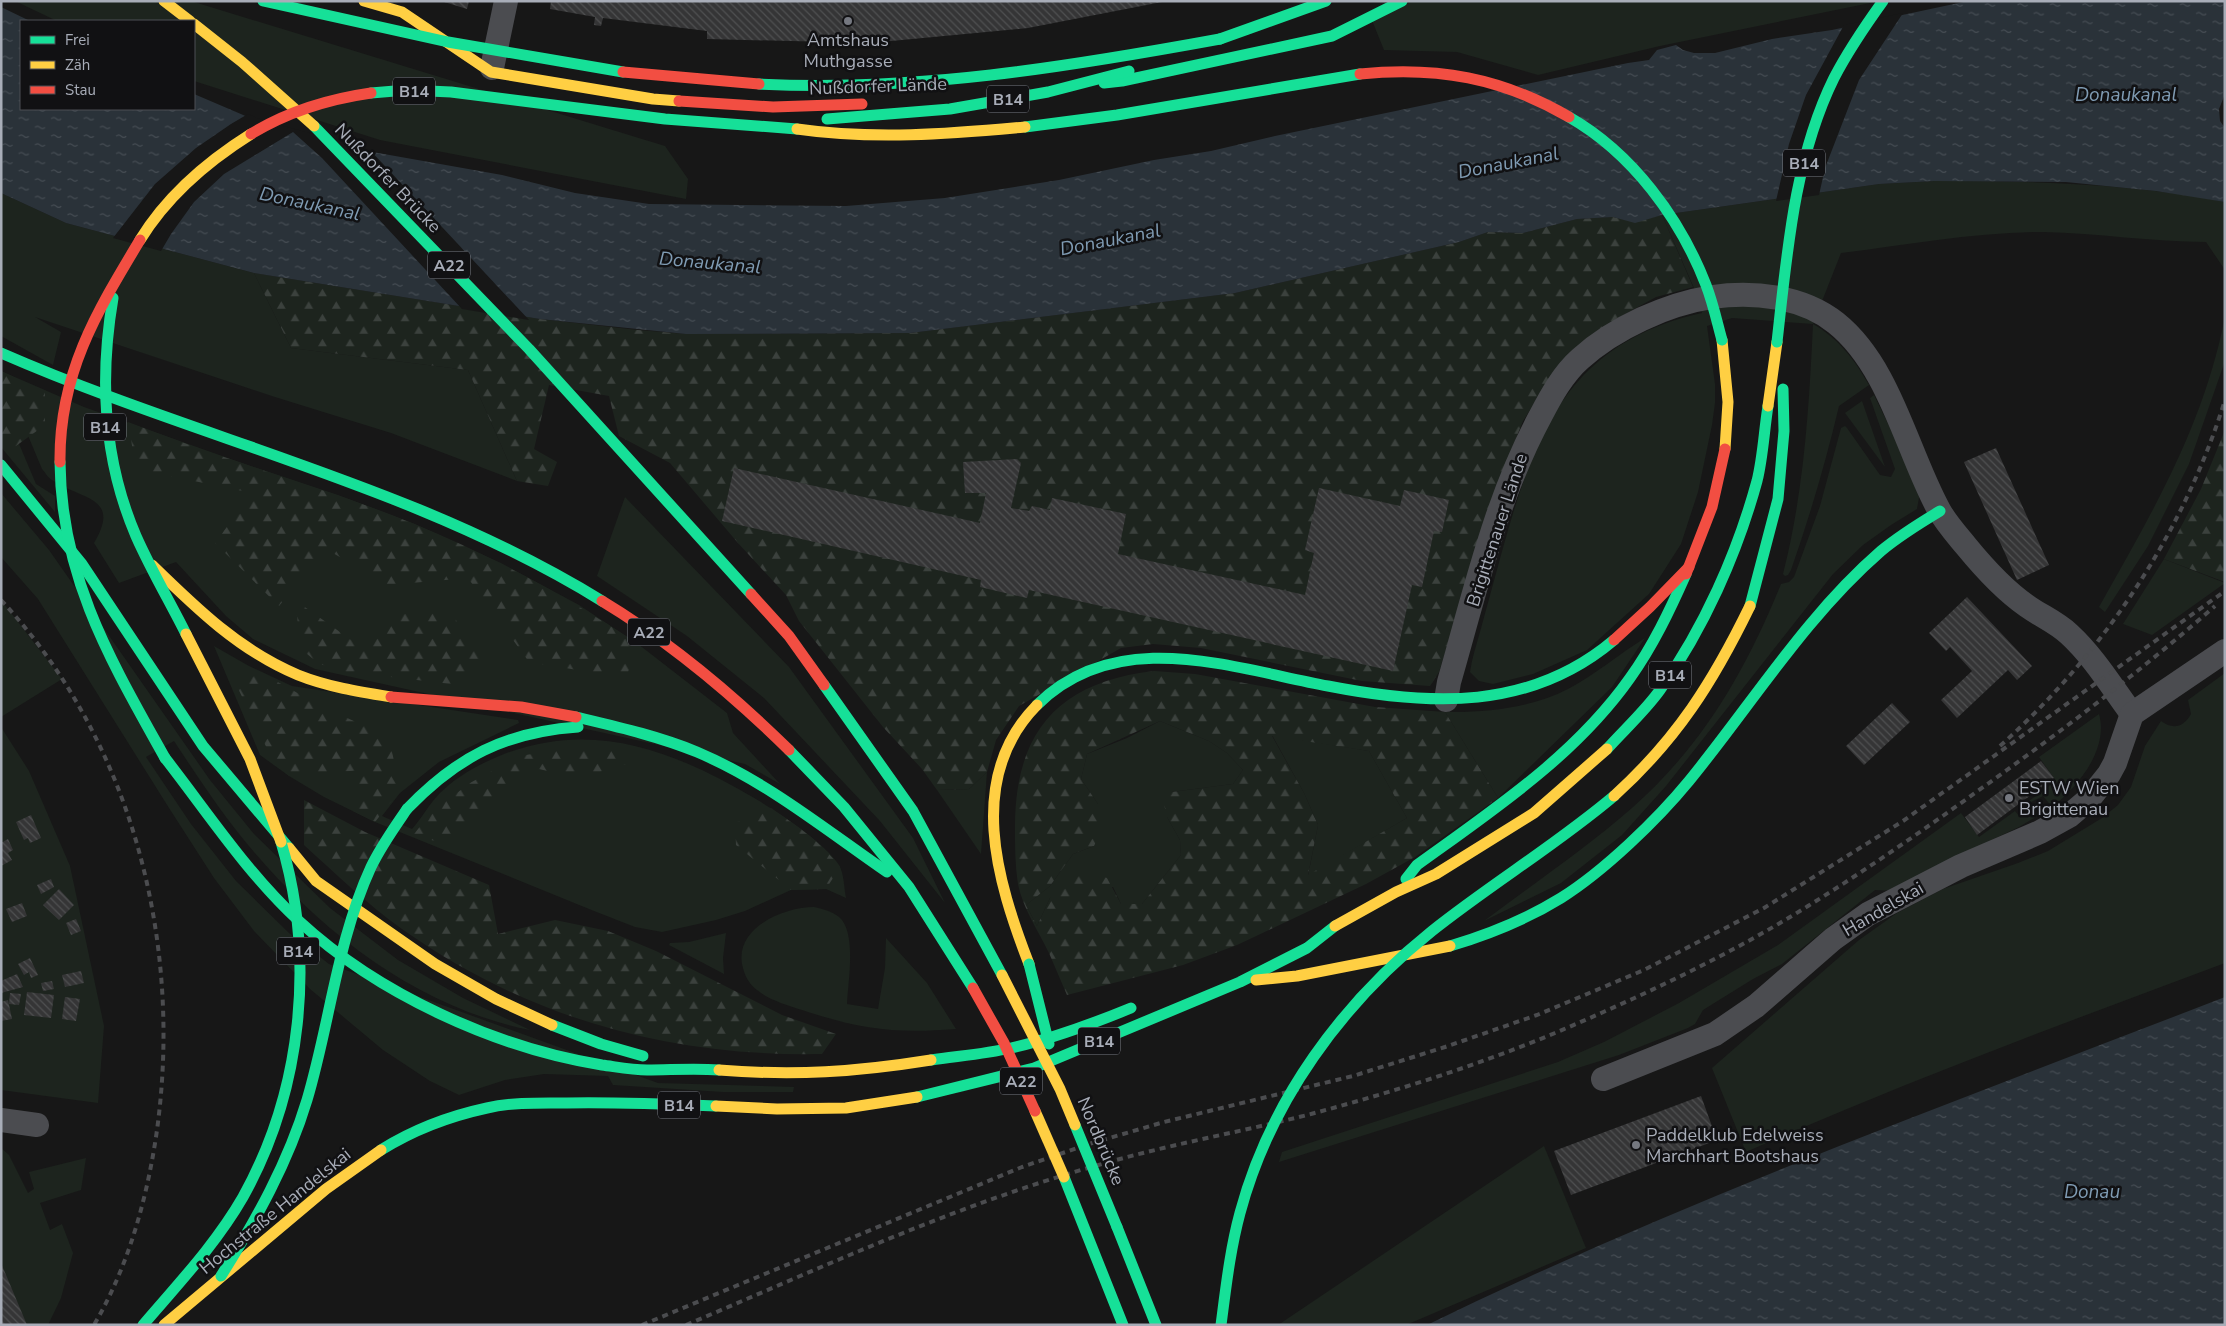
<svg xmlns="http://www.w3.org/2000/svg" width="2226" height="1326" viewBox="0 0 2226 1326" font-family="'Nunito Sans',sans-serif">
<defs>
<pattern id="forest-firs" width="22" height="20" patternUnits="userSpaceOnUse" patternTransform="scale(1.25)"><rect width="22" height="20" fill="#1d241e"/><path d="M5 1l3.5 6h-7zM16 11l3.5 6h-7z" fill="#3b413d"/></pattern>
<pattern id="water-ripples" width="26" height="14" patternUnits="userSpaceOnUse" patternTransform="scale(1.25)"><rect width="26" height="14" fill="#2a3239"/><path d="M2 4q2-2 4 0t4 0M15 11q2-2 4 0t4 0" fill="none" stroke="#464d54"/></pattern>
<pattern id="building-back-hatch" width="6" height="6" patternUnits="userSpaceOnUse" patternTransform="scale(1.25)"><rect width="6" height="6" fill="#353536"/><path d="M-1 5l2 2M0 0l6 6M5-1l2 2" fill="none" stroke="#4f5051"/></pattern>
</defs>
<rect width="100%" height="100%" fill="#171717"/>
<g fill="#1d241e">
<polygon points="15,1 191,1 665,146 688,179 686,199 380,140 194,81 194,21 57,21"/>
<polygon points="1400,1 1880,1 1660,46 1538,75 1457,52 1384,50 1369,13"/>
<path d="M1935,181C2032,181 2129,183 2225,202V270L2206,242C2152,242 2097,233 2043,232C1976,232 1908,245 1841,253L1813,324C1839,339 1854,359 1869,385L1839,406C1826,461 1810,516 1791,570L1788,575L1785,576L1783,574C1804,491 1809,409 1813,324L1732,318L1707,326L1715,384V403L1712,425L1698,492L1681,544L1649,594L1587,650L1533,674L1493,684L1479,681L1470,672C1472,658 1476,646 1480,632C1486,610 1492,588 1498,566C1532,442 1562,344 1702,313L1694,288L1662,215L1879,184Z"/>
<polygon points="1,193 66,223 254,273 291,348 468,370 517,481 391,433 275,397 35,317 61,332 53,365 1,336"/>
<path d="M2225,317V361L2189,464L2148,546L2105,612L2099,607C2153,511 2203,427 2225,317Z"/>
<path d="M1,371L84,407L239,462L338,495L415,524L501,563L579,605L638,644L727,713L733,733L780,784L745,764L315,669L253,639L226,616L176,562L119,583L94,543C122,496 81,500 52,480C48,478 45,472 42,469Z"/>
<path d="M1874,395L1917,483L1920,492L1917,509L1891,525L1863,545L1833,574L1666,786L1622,835L1561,883L1484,921C1533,884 1585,849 1632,808C1703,745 1745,672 1781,584L1789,582L1794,577L1820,506L1841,428L1845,426L1847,428L1880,475L1891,477L1895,469L1870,398Z"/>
<polygon points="1862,401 1885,467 1845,413"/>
<polygon points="1,417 17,439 36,484 55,496 55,512 1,447"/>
<path d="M1,493L49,550L210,780L254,834L330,908L398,960L463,998L530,1030C420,1008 325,935 254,852C224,817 199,779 174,741L146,757L191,824L236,881L289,933L329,964L658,1083L794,1087L793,1092H723L613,1085L608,1076L544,1074L505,1080L459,1095L430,1081L383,1050L310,989L254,931L214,878L169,808L38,599L1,557Z"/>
<polygon points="625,497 789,667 913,838 945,903 880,821 764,698 687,636 597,576"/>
<polygon points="2164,559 2225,583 2152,635 2123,624"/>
<polygon points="1,600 62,679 1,717"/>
<path d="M1645,638L1612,687L1498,798L1445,712C1486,713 1531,708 1568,689C1596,674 1619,654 1645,638Z"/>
<path d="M214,646L249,666L292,686L518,720L519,723L439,762L400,793L382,816L412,829C422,818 429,804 440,793C457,776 481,763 504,754C596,719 676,752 756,799C779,813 824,842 839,865C844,873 844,888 846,898L826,889L791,890L745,911L716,920L662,932L635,927L594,911L375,822L324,797L289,776L260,755Z"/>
<path d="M2225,673V963C2064,1023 1903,1083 1746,1152L1712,1068L1859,940L1897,913L1943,889L2018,863L2048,851L2102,818L2118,805L2131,787L2145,746L2161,721C2173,730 2184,727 2191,714L2188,700Z"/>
<path d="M2099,714C2109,749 2078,787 2052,807L2043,796L2021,807L2056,781L2039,757Z"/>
<polygon points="1160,721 1209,741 1227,753 1243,770 1233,784 1172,792 1167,817 1180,840 1181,855 1142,904 1121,904 1113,887 1050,898 1037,926 1026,905 1050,886 1073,854 1094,846 1098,804 1081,779 1087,754 1127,738"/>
<polygon points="1,727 29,771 70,866 104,1026 98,1103 1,1090"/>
<polygon points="1272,735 1369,751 1407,818 1308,876 1318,825 1304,793"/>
<polygon points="987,772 981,854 937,790 969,789"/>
<polygon points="2042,804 2046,811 2019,827 1943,863 1895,891 1875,890 1782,964 1753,979 1703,1010 1695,1024 1688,1028 1619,1055 1279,1162 1282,1152 1558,1062 1604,1042 1679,1003 1778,945 1961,813 1979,837 2015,811 2019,816"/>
<path d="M814,907C822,909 832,911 839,917C857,932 848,982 847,1004L878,1009L885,968L886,938L927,983L956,1029C894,1034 860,1029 802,1010C787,1005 769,1000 757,990C749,984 745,976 743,968C732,929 783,907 814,907Z"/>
<polygon points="726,933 723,958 724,974 669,945 670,943 689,942"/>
<polygon points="1544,1146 1586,1248 1406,1325 1278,1325"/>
<polygon points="1,1148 9,1155 28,1193 34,1189 29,1172 86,1158 81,1190 40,1203 50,1230 62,1224 73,1253 61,1298 48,1325 1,1325"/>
</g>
<g fill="url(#forest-firs)" fill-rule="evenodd">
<polygon points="1662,215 1693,287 1656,297 1616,319 1547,382 1523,421 1503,470 1483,523 1469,575 1439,672 1430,686 1362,681 1201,648 1153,644 1121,648 1019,706 996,740 987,772 969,789 937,790 922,769 883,727 799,621 786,595 738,543 670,463 619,436 609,396 549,385 534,449 557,462 548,486 517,481 468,370 291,348 254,273 540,319 638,330 686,334 910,333 1235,293 1459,242 1488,232 1523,233 1577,219 1613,217 1635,222"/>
<polygon points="1,371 45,392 45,425 9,451 1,443"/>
<path d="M128,422C165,436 202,450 239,462C297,483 357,500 414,524C493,556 567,597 638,644L626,678L529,662L468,578L388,585L326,549L279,606L215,543L252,493L136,469Z"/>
<polygon points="2225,430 2225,582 2164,559 2201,489"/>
<polygon points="295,600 361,647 390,614 450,611 483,661 460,685 339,671 318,663 301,649"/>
<polygon points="252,668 323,707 389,737 400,790 375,822 353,811 362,770 289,776 273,761 234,680"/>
<path d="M1154,671L1195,674L1375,707L1445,712L1498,798L1415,857L1366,884L1237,945L1183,965L1067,995C1061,981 1055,967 1049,953C1038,930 1023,909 1018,884C1015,865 1015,846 1015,827C1015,731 1059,682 1154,671ZM1160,721L1209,741L1227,753L1243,770L1233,784L1172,792L1163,800L1167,817L1180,840L1181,855L1142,904H1121L1107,878L1094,873L1070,876L1050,898L1037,926L1026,905L1050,886L1073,854L1094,846L1104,825L1098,804L1081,779L1087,754ZM1272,736L1369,751L1407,818L1308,875L1318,825L1304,793Z"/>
<polygon points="611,749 626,764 593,774 569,776 539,769 492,799 446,844 413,835 433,811 470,783 519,756 552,751"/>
<path d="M304,800L365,832L489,885L498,934L555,920L608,931L656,951L782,1015L836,1034L822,1054C668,1057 528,1018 402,929C367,904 336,874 304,845Z"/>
<path d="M771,808C796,825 821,842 840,867L826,889L791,890L736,845L735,823Z"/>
</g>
<g fill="url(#water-ripples)">
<polygon points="1968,1 2225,1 2225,94 2219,109 2220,121 2225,128 2225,202 2156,191 2066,182 1935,181 1879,184 1662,215 1635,223 1613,217 1577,219 1523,233 1488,232 1459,242 1235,293 910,333 686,334 540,319 254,273 66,223 1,193 1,7 30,21 21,21 21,109 194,109 194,94 264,124 367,151 502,175 575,193 649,204 846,206 945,198 1059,180 1154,160 1211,151 1275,136 1628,63 1649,60 1657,50 1676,45 1683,50 1694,53 1715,53 1772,39 1832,30"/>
<path d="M2225,997V1325H1427C1685,1199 1957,1101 2225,997Z"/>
</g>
<g fill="#171717">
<polygon points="1903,13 1859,80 1825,168 1819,195 1776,201 1789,144 1806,95 1844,25"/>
<polygon points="248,114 265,121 369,149 529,320 462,309 322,158 293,132 224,174 194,202 171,234 161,251 113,238 155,184 196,148 231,124"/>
</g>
<g fill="url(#building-back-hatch)">
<polygon points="441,1 469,1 467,9"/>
<polygon points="551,1 1162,1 1162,2 1028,28 870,43 707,39 707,31 603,18 601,26 594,25 595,17 550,9"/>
<polygon points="1996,448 2049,565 2017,580 1964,462"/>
<polygon points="1017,459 1021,463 1011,508 1029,511 1032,506 1050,510 1052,498 1126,514 1118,554 1305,595 1314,553 1305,550 1319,488 1400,506 1404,490 1449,500 1442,532 1434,531 1422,587 1412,585 1393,671 1029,590 1027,598 980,587 981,580 722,521 734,468 980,523 986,493 965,493 963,462"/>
<polygon points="1967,597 2032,666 2017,680 2008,670 1957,718 1941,700 1972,671 1950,647 1946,651 1929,633"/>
<polygon points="1892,703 1910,722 1864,765 1846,746"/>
<polygon points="2041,761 2054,778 1977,835 1965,817"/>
<polygon points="31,815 41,838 30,843 28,838 24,840 16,822"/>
<polygon points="8,839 13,850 8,853 12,860 1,866 1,843"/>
<polygon points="51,879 54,887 41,894 37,885"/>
<polygon points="59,889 74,905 59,920 43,905"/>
<polygon points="22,903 27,916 12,922 6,909"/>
<polygon points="76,919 81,931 71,935 66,923"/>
<polygon points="30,958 38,975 31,978 29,972 24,975 18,964"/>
<polygon points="81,971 84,983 65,987 62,975"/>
<polygon points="17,974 23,987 1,993 1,981"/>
<polygon points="52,981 54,989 43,991 41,983"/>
<polygon points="27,992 54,995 51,1018 24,1015"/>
<polygon points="10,993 21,994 19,1005 9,1004"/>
<polygon points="65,997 80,999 76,1021 62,1019"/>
<polygon points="8,1000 12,1019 1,1021 1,1002"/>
<polygon points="1701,1096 1717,1140 1571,1195 1554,1151"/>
<polygon points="1,1263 27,1325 1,1325"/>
</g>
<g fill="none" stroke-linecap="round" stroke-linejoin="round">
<g stroke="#4b4c50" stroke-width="24">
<polyline points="492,68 506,1"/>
<path d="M1446,700L1449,682C1475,592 1496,498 1541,415C1551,396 1563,374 1580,359C1614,328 1667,304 1712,297C1753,291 1802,296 1836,323C1890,366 1907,452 1939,510C1946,523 1957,535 1966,546C1984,568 2004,590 2027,606C2041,616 2056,622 2069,634C2094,657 2112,687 2132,714"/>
<polyline points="1603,1079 1715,1034 1756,1006 1833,939 1868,914 1961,866 2040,832 2069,816 2089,799 2109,774 2115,763 2132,714 2225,651"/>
<polyline points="1,1120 37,1125"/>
</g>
<g stroke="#16e098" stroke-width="11">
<polyline points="1220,39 1326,1"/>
<polyline points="1104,83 1122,81 1332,36 1402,1"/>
<polyline points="314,126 529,349 751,594"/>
<path d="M1,353C200,440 416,486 602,601"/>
<polyline points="1,465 82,564 203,746 289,848"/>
<polyline points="1750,606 1778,499 1784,431 1783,389"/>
<polyline points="824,685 913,811 1002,975"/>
<path d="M1037,705C1118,625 1231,668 1328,686C1430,706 1530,711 1614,640"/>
<path d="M576,717C618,727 658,736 697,752C766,781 826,830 887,872"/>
<path d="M1607,749C1624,730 1645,711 1660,690C1704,628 1737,554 1757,481C1763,457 1764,431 1768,406"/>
<polyline points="789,750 844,807 909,887 973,988"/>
<path d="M165,758C208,813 247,873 299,921C378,994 496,1048 602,1065C617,1067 632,1070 647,1070C671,1070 694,1068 719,1070"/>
<path d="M407,809C457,757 505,732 578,727"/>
<path d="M1406,879L1417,865C1493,810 1575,756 1630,678C1653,646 1670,610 1686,574"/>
<path d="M1450,946C1487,935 1527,919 1561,898C1604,871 1657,820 1689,781C1752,704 1805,617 1881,551C1899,536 1920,523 1940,511"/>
<polyline points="552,1025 601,1044 643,1056"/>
<path d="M931,1060C958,1056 985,1054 1011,1048C1052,1039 1092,1024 1131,1008"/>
<polyline points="917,1097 1034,1068 1240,982 1307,948 1335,926"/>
<path d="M381,1150C413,1130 450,1116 487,1108C513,1102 540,1103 567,1103C616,1102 666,1104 716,1106"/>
<polyline points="1064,1177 1123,1325"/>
<polyline points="1117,1227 1156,1325"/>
</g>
<g stroke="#ffcf43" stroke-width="11">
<polyline points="164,1 190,21"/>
<polyline points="364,1 402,12 491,72 653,99 679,101"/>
<polyline points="194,24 242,62 314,126"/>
<polyline points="1722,340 1728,402 1725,449"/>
<polyline points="1768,406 1777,342"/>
<path d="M152,565C196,608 240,651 298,675C328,687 360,692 391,697"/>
<polyline points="289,848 316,881 435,964 496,999 552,1025"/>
<polyline points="1335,926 1396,892 1436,874 1534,813 1607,749"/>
<path d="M1029,964C997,881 965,778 1037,705"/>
<polyline points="1256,980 1297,976 1450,946"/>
<path d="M719,1070C795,1076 856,1072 931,1060"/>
<polyline points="716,1106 777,1109 846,1108 917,1097"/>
<polyline points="164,1325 326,1189 381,1150"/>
</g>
<g stroke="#f24e42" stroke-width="11">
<polyline points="679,101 773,107 862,104"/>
<polyline points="1686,574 1712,507 1725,449"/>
<polyline points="751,594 789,636 824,685"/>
<path d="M602,601C670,642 732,694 789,750"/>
<polyline points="1614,640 1650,607 1689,567"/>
<polyline points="391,697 521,707 576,717"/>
</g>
<g stroke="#4b4c4f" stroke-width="4" stroke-dasharray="6 5" stroke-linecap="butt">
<path d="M1,600C134,743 184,947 156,1137C146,1202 128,1267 94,1325"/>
<path d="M2000,746C2104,653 2184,532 2225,400"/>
<polyline points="642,1325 1022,1167 1089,1144 1164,1122 1353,1076 1445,1047 1537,1015 1644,970 1764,908 1903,821 2225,591"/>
<path d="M686,1325C823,1267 958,1204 1102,1164C1171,1144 1241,1132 1311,1114C1393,1092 1476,1066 1555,1033C1642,996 1728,956 1808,906C1871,867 1932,824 1993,780C2070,725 2144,668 2215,606"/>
</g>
<g stroke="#16e098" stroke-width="11">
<polyline points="263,1 448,42 623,72"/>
<path d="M759,84C915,92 1067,67 1220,39"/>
<polyline points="371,93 407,90 451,92 665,119 797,129"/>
<path d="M1569,117C1632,153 1680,218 1706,285C1713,303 1717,322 1722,340"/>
<polyline points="827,119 950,109 1048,92 1129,71"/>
<polyline points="1025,127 1117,115 1360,74"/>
<path d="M113,298C99,380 103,459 136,536C151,570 170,602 186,634"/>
<path d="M1777,342C1787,254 1794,159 1834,78C1848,51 1865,26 1883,1"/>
<path d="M60,462C61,578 111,661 165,758"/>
<polyline points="1029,964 1049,1044"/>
<polyline points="1075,1125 1117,1227"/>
<path d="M221,1276C256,1220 288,1163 307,1100C330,1023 337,941 371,867C381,846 394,828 407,809"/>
<path d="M143,1325C178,1284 216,1244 243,1197C302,1091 316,959 281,842"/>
<path d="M1221,1325C1226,1287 1230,1250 1240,1213C1270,1101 1342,1003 1432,931C1491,884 1556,845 1614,796"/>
</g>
<g stroke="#ffcf43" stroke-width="11">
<path d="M797,129C873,140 949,134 1025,127"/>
<path d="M140,240C167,196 208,161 251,134"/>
<polyline points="186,634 250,759 281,842"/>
<path d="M1614,796C1677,739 1713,682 1750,606"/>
<polyline points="1002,975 1060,1089 1075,1125"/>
<polyline points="1035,1111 1064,1177"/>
</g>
<g stroke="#f24e42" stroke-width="11">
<polyline points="623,72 759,84"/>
<path d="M1360,74C1437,66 1502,78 1569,117"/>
<path d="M251,134C287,112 329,99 371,93"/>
<path d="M60,462C59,374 96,313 140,240"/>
<polyline points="973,988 1004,1043 1035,1111"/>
</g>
</g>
<g fill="#757880" stroke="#111113" stroke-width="2">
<circle cx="848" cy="21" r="5"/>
<circle cx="2009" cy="798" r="5"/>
<circle cx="1636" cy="1145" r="5"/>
</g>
<g text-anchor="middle" stroke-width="5" stroke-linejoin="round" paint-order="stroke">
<g fill="#111113" stroke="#7b7e86" stroke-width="1">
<rect x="393" y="77.5" width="42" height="27" rx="4"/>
<rect x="987" y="85.5" width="42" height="27" rx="4"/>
<rect x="1783" y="149.5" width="42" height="27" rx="4"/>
<rect x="428" y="251.5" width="42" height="27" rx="4"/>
<rect x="84" y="413.5" width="42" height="27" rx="4"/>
<rect x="628" y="618.5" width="42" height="27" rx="4"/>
<rect x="1649" y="661.5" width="42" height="27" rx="4"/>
<rect x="277" y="937.5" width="42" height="27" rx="4"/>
<rect x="1078" y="1027.5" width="42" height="27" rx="4"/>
<rect x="1000" y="1067.5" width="42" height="27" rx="4"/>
<rect x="658" y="1091.5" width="42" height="27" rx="4"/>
</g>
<g font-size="16" font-weight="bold" fill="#a8adb8">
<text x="414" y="97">B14</text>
<text x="1008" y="105">B14</text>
<text x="1804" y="169">B14</text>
<text x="449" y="271">A22</text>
<text x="105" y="433">B14</text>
<text x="649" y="638">A22</text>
<text x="1670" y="681">B14</text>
<text x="298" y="957">B14</text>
<text x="1099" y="1047">B14</text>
<text x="1021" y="1087">A22</text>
<text x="679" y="1111">B14</text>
</g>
<g font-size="18" fill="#a8adb8" stroke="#111113" text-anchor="start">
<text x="848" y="46" text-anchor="middle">Amtshaus<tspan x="848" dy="21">Muthgasse</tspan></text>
<text x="2019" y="794">ESTW Wien<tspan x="2019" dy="21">Brigittenau</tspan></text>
<text x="1646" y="1141">Paddelklub Edelweiss<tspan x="1646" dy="21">Marchhart Bootshaus</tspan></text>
</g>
<g font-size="18" fill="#a8adb8" stroke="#111113">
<text transform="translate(878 86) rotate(-2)" y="6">Nußdorfer Lände</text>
<text transform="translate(388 178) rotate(46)" y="6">Nußdorfer Brücke</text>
<text transform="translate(1497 530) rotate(-72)" y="6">Brigittenauer Lände</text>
<text transform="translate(1883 909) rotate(-30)" y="6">Handelskai</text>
<text transform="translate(1101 1141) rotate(67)" y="6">Nordbrücke</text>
<text transform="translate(275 1211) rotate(-39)" y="6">Hochstraße Handelskai</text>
</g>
<g font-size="19" font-style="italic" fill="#7f9bb3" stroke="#111113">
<text x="2126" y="101">Donaukanal</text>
<text transform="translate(1508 162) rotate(-11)" y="7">Donaukanal</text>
<text transform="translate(310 203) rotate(12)" y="7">Donaukanal</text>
<text transform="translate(1110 239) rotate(-11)" y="7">Donaukanal</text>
<text transform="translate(710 262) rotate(5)" y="7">Donaukanal</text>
<text x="2092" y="1198">Donau</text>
</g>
</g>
<rect width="2226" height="1326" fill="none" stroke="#a8adb8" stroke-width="5"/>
<rect x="20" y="20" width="175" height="90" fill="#111113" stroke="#4d4f55"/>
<rect x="30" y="36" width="25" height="8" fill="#16e098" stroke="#4d4f55"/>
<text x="65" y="45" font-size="15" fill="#a8adb8">Frei</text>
<rect x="30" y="61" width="25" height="8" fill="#ffcf43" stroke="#4d4f55"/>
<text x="65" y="70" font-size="15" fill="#a8adb8">Zäh</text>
<rect x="30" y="86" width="25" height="8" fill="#f24e42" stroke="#4d4f55"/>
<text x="65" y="95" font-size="15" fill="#a8adb8">Stau</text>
</svg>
